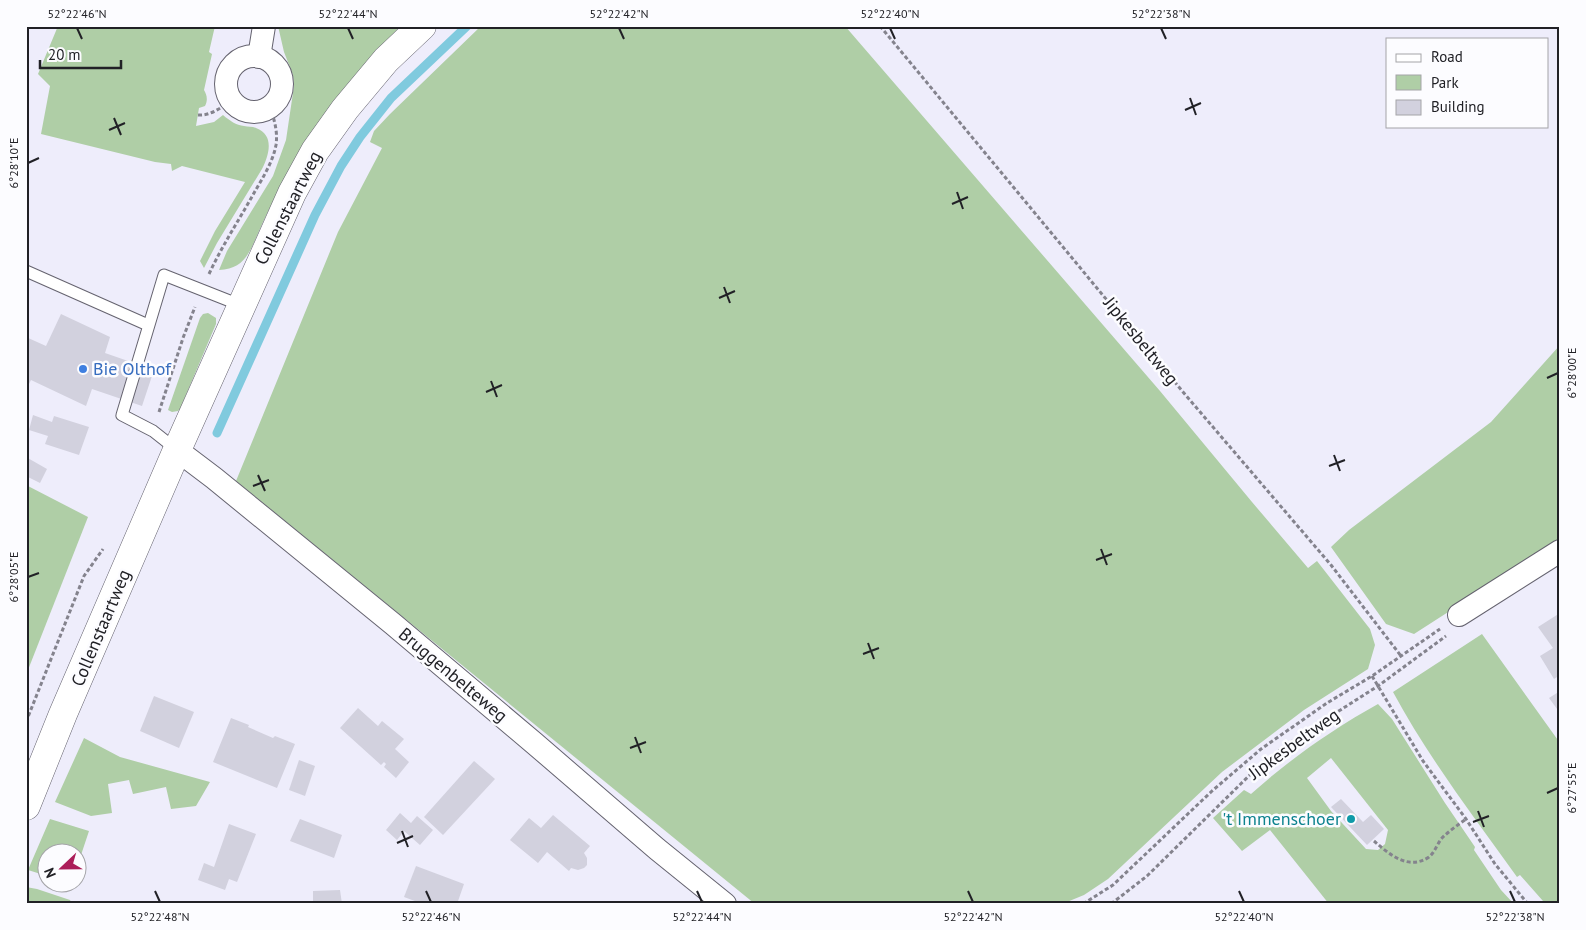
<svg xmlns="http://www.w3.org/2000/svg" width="1586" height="930" viewBox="0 0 1586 930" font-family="'PT Sans',sans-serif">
<rect width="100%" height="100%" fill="#eeedfb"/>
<g fill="#afcea6" fill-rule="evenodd">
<path d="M58,26H215L209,52L212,54L204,90C207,95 208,100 205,106L199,108L196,126L214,122L223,115C230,121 236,125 244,126C248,127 252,126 256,128C275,135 269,155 262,169L217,243L204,268L200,261L215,231L245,182L182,166L172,171L171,164L155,162L41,134L50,86L38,74Z"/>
<path d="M278,26H401C339,86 290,159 256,238C248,256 242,269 219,270L227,251L273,176L286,140L294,86L293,75L284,52Z"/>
<polygon points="481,26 845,26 1160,391 1252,502 1308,568 1317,561 1370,629 1375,645 1368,669 1304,710 1222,772 1108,879 1084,895 1062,904 755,904 236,481 338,232 382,148 370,142 374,131 390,114"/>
<polygon points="208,313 216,318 216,324 180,409 178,411 172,412 168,410 200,318 203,314"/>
<polygon points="1560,345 1560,540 1414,634 1386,624 1331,547 1349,530 1491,422"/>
<polygon points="26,485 88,517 26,675"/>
<path d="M1482,634L1560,743V904H1540L1543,901L1520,875L1517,877C1474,817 1428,757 1393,692Z"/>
<path d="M1378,704L1392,719L1445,803L1475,847L1474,850L1501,890L1514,904H1329L1270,830L1242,851L1213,818L1244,790L1251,794C1290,759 1333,729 1378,704ZM1331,758L1388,830L1385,844L1378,850L1366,849L1331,811L1307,778Z"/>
<polygon points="84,738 120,757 210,782 196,806 171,809 166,787 133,794 129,780 108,784 112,813 91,816 55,802"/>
<polygon points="50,819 89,831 78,864 78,852 48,852 47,876 28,870"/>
<polygon points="26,887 37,889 70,900 72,904 26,904"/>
</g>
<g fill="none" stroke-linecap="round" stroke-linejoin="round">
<polyline stroke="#80cade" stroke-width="9" points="217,433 315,215 341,166 360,137 391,98 467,26"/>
</g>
<g fill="#d2d1de">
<polygon points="61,314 110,337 105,353 154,370 142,406 92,389 86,406 31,380 29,384 26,383 26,337 46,346"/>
<polygon points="33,415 52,422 54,416 89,427 79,455 45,444 48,436 29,430"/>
<polygon points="26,457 47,469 40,483 26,476"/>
<polygon points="1560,613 1560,675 1554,679 1540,656 1553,648 1538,627"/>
<polygon points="1560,691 1560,713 1549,698"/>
<polygon points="154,696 194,712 179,748 140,731"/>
<polygon points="358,708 378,726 382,721 404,739 395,749 409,762 396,778 384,767 386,764 384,762 381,765 340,728"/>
<polygon points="231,718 249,725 248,727 273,738 275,736 295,744 277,788 213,762"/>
<polygon points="299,760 315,766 305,796 289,790"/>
<polygon points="474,761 495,779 443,835 424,817"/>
<polygon points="1341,799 1363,822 1371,815 1384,829 1367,845 1331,807"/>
<polygon points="400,813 411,823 417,816 433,830 420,845 404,831 397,840 386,830"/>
<polygon points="553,815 590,846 584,853 587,858 587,865 584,868 578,870 571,868 569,871 547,852 538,863 510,840 529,818 541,828"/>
<polygon points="300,819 342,835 334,858 290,841"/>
<polygon points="229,824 256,834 237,882 229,879 225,890 198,880 204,863 214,867"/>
<polygon points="416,866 464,884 457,904 423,904 404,897"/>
<polygon points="340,890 342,904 313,904 313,891"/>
</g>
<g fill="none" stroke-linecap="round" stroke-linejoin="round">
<g stroke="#65636f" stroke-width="13">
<g id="lane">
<polyline points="26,271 148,325"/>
<polyline points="177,450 153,431 122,415 164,275 240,305"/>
</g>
</g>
<g stroke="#65636f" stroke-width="24">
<g id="street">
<circle cx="254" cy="84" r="28"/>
<polyline points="259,57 264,26"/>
<polyline points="177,450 214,478 393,624 534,743 657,849 725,904"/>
<polyline points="1459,615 1560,551"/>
</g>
</g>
<g stroke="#65636f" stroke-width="29">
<polyline id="primary" points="26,806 63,714 177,450 292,193 315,151 345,109 386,60 422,26"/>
</g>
<g stroke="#84838d" stroke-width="3" stroke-dasharray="4 2.5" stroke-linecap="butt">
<polyline points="880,26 1183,392 1331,565 1401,656"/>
<path d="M198,115C211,116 221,107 232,101"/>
<path d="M209,274C222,246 239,220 254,193C262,179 273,162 276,145C278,131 274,119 270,107"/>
<polyline points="159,412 183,338 195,307"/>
<polyline points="1372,676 1423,761 1466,819 1495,864 1528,904"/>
<polyline points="26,722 84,576 103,549"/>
<path d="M1374,841C1389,854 1408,871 1429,857C1435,852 1437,844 1442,838C1449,831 1458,825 1466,819"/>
<polyline points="1083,904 1113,885 1212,791 1261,749 1327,703 1372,676 1440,629"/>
<polyline points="1111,904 1147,876 1261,764 1295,739 1378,686 1446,636"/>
</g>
<use href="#lane" stroke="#fff" stroke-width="11"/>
<use href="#street" stroke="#fff" stroke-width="22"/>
<use href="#primary" stroke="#fff" stroke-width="28"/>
</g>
<path fill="none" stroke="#212126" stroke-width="2" d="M77,28L82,39M348,28L353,39M619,28L624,39M890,28L895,39M1161,28L1166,39M1190,98L1196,115M1185,110L1201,103M114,118L121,135M109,130L125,123M28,163L39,158M957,192L963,209M952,204L968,197M724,287L730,303M719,298L735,291M1547,378L1558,373M491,381L497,397M486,392L502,385M1334,455L1340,471M1329,466L1345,460M258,475L265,491M253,486L269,480M1101,549L1107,565M1096,560L1112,554M28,577L39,573M868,643L874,659M863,654L879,648M635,737L641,753M630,748L646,742M1547,793L1558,788M1478,811L1484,827M1473,822L1489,816M402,831L408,847M397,843L413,836M155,891L160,902M426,891L431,902M697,891L702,902M968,891L973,902M1239,891L1244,902M1510,891L1515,902"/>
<circle fill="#3f7fe0" stroke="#fcfcff" stroke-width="2" cx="83" cy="369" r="5"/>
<circle fill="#0f9aa8" stroke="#fcfcff" stroke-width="2" cx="1351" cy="819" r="5"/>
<g text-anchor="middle" stroke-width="5" stroke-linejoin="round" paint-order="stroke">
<g font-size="18" fill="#212126" stroke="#fcfcff">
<text transform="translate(288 208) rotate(-63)" y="6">Collenstaartweg</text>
<text transform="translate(1141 341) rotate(51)" y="6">Jipkesbeltweg</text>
<text transform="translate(101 628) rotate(-67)" y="6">Collenstaartweg</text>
<text transform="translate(453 675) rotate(40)" y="6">Bruggenbelteweg</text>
<text transform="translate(1294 744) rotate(-36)" y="6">Jipkesbeltweg</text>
</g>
<g font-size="18" fill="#366cbe" stroke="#fcfcff" text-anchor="start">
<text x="93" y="375">Bie Olthof</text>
</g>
<g font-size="18" fill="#0d838f" stroke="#fcfcff" text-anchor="end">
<text x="1341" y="825">'t Immenschoer</text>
</g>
</g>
<rect width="1586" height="930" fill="none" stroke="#fcfcff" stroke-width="55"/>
<rect x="1386" y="38" width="162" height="90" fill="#fcfcff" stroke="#a4a4a8"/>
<rect x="1396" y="54" width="25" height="8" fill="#ffffff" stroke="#a4a4a8"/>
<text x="1431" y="62" font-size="15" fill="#212126">Road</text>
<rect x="1396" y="75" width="25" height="15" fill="#afcea6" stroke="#a4a4a8"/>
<text x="1431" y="88" font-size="15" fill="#212126">Park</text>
<rect x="1396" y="100" width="25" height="15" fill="#d2d1de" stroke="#a4a4a8"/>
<text x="1431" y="112" font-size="15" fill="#212126">Building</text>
<g transform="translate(62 868) rotate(248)"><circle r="24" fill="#fcfcff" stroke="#a4a4a8"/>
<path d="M0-4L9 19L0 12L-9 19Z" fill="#ac1e5a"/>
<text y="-8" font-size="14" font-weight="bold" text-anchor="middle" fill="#212126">N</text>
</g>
<path d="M40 60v8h81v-8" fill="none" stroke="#212126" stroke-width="2.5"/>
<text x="48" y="60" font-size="15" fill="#212126" stroke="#fcfcff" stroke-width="4" paint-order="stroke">20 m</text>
<rect x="28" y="28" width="1530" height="874" fill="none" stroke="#212126" stroke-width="2"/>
<g font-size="12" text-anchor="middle" fill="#212126">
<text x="77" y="18">52°22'46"N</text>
<text x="348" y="18">52°22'44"N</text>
<text x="619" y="18">52°22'42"N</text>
<text x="890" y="18">52°22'40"N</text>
<text x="1161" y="18">52°22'38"N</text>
<text transform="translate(14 163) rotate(-90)" y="4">6°28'10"E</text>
<text transform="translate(1572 373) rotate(-90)" y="4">6°28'00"E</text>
<text transform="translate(14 577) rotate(-90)" y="4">6°28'05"E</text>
<text transform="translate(1572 788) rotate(-90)" y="4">6°27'55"E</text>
<text x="160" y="921">52°22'48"N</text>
<text x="431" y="921">52°22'46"N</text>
<text x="702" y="921">52°22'44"N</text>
<text x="973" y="921">52°22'42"N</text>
<text x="1244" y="921">52°22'40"N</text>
<text x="1515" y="921">52°22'38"N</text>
</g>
</svg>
